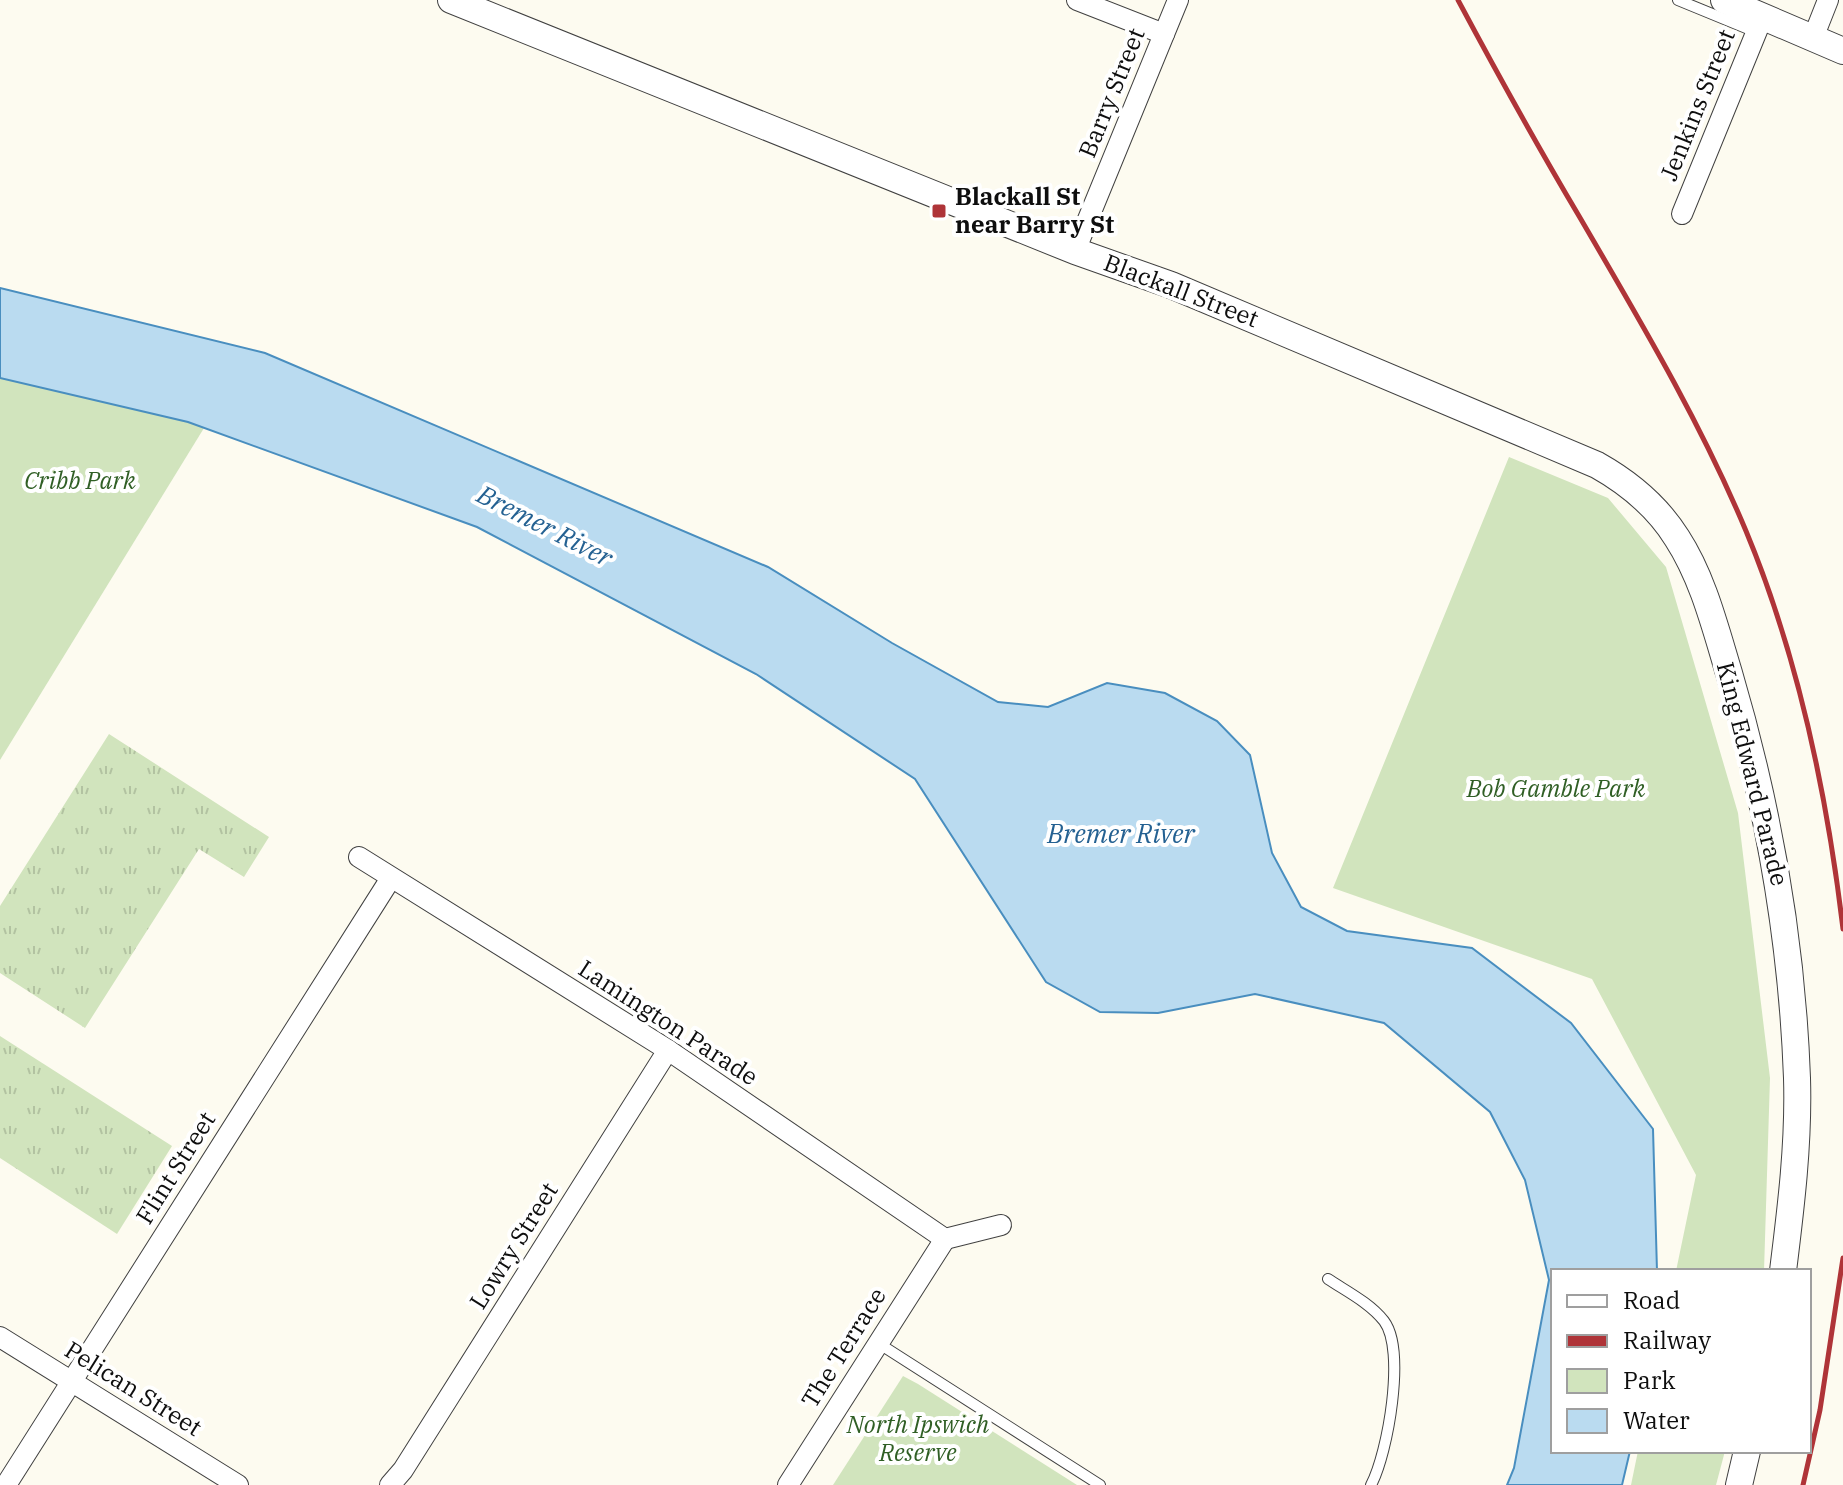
<svg xmlns="http://www.w3.org/2000/svg" width="1843" height="1485" viewBox="0 0 1843 1485" font-family="'IBM Plex Serif',serif">
<defs>
<pattern id="grass-tufts" width="24" height="20" patternUnits="userSpaceOnUse" patternTransform="scale(2)"><rect width="24" height="20" fill="#d1e4bd"/><path d="M3 7l-1-3M5 7V3M7 7l1-3M15 17l-1-3M17 17v-4M19 17l1-3" fill="none" stroke="#b2c2a1"/></pattern>
</defs>
<rect width="100%" height="100%" fill="#fdfbf0"/>
<g fill="url(#grass-tufts)">
<polygon points="109,734 269,837 244,877 199,849 85,1028 0,973 0,906"/>
<polygon points="0,1036 172,1146 117,1234 0,1158"/>
</g>
<g fill="#d1e4bd">
<polygon points="0,378 187,422 204,428 0,760"/>
<polygon points="1509,457 1608,498 1666,567 1738,813 1770,1078 1764,1271 1676,1271 1696,1175 1592,979 1333,888"/>
<polygon points="903,1376 918,1384 1077,1485 833,1485"/>
<polygon points="1638,1451 1725,1451 1716,1485 1631,1485"/>
</g>
<polygon fill="#badbf0" stroke="#498ebf" stroke-width="2" points="0,288 265,353 768,567 892,643 998,702 1048,707 1107,683 1165,693 1217,721 1250,755 1272,853 1301,907 1347,931 1472,948 1571,1023 1653,1129 1657,1271 1553,1271 1553,1451 1630,1451 1622,1485 1507,1485 1514,1468 1549,1280 1525,1180 1490,1112 1384,1023 1255,994 1158,1013 1100,1012 1046,982 915,779 756,674 477,527 188,422 0,378"/>
<g fill="none" stroke-linecap="round" stroke-linejoin="round">
<g stroke="#414141" stroke-width="12">
<g id="service">
<polyline points="1678,0 1756,32"/>
<path d="M1328,1279C1346,1291 1370,1303 1384,1321C1406,1350 1388,1453 1371,1485"/>
<polyline points="878,1343 1100,1485"/>
</g>
</g>
<g stroke="#414141" stroke-width="22">
<g id="minor">
<polyline points="1077,0 1164,34"/>
<polyline points="1813,38 1828,0"/>
<polyline points="1682,214 1763,16"/>
<polyline points="1075,251 1178,0"/>
<polyline points="359,857 668,1050 945,1239"/>
<polyline points="945,1239 1001,1225"/>
<polyline points="0,1337 238,1485"/>
<polyline points="6,1485 391,878"/>
<polyline points="390,1485 403,1470 668,1050"/>
<polyline points="788,1485 945,1239"/>
</g>
</g>
<g stroke="#414141" stroke-width="28">
<g id="tertiary">
<path d="M451,0L1075,251L1171,285L1597,465C1629,483 1657,506 1677,538C1703,578 1715,627 1729,673C1768,805 1792,940 1797,1078C1799,1142 1791,1207 1783,1271"/>
<polyline points="1724,0 1843,51"/>
<polyline points="1739,1485 1747,1451"/>
</g>
</g>
<use href="#service" stroke="#fff" stroke-width="10"/>
<use href="#minor" stroke="#fff" stroke-width="20"/>
<use href="#tertiary" stroke="#fff" stroke-width="26"/>
<g stroke="#af3438" stroke-width="5">
<path d="M1458,0C1497,73 1537,145 1579,216C1639,319 1700,421 1746,531C1798,656 1827,794 1843,929"/>
<polyline points="1803,1485 1820,1410 1843,1258"/>
</g>
</g>
<rect fill="#af3438" stroke="#fff" stroke-width="3" x="931" y="203" width="16" height="16" rx="4"/>
<g text-anchor="middle" stroke-width="8" stroke-linejoin="round" paint-order="stroke">
<g font-size="24" fill="#0e0e0e" stroke="#fff">
<text transform="translate(1112 93) rotate(-68)" y="8">Barry Street</text>
<text transform="translate(1698 105) rotate(-68)" y="8">Jenkins Street</text>
<text transform="translate(1181 291) rotate(21)" y="8">Blackall Street</text>
<text transform="translate(1752 774) rotate(76)" y="8">King Edward Parade</text>
<text transform="translate(668 1023) rotate(33)" y="8">Lamington Parade</text>
<text transform="translate(176 1168) rotate(-58)" y="8">Flint Street</text>
<text transform="translate(514 1246) rotate(-58)" y="8">Lowry Street</text>
<text transform="translate(844 1348) rotate(-58)" y="8">The Terrace</text>
<text transform="translate(133 1389) rotate(32)" y="8">Pelican Street</text>
</g>
<g font-size="24" font-weight="bold" fill="#0e0e0e" stroke="#fff" text-anchor="start">
<text x="955" y="205">Blackall St<tspan x="955" dy="28">near Barry St</tspan></text>
</g>
<g font-size="24" font-style="italic" fill="#305f25" stroke="#fff">
<text x="80" y="489">Cribb Park</text>
<text x="1556" y="797">Bob Gamble Park</text>
<text x="918" y="1433">North Ipswich<tspan x="918" dy="28">Reserve</tspan></text>
</g>
<g font-size="26" font-style="italic" fill="#246192" stroke="#fff">
<text transform="translate(545 526) rotate(27)" y="9">Bremer River</text>
<text x="1121" y="843">Bremer River</text>
</g>
</g>
<rect x="1551" y="1269" width="260" height="184" fill="#ffffff" stroke="#9f9f9f" stroke-width="2"/>
<rect x="1567" y="1295" width="40" height="12" fill="#ffffff" stroke="#9f9f9f" stroke-width="2"/>
<text x="1623" y="1309" font-size="24" fill="#0e0e0e">Road</text>
<rect x="1567" y="1335" width="40" height="12" fill="#af3438" stroke="#9f9f9f" stroke-width="2"/>
<text x="1623" y="1349" font-size="24" fill="#0e0e0e">Railway</text>
<rect x="1567" y="1369" width="40" height="24" fill="#d1e4bd" stroke="#9f9f9f" stroke-width="2"/>
<text x="1623" y="1389" font-size="24" fill="#0e0e0e">Park</text>
<rect x="1567" y="1409" width="40" height="24" fill="#badbf0" stroke="#9f9f9f" stroke-width="2"/>
<text x="1623" y="1429" font-size="24" fill="#0e0e0e">Water</text>
</svg>
